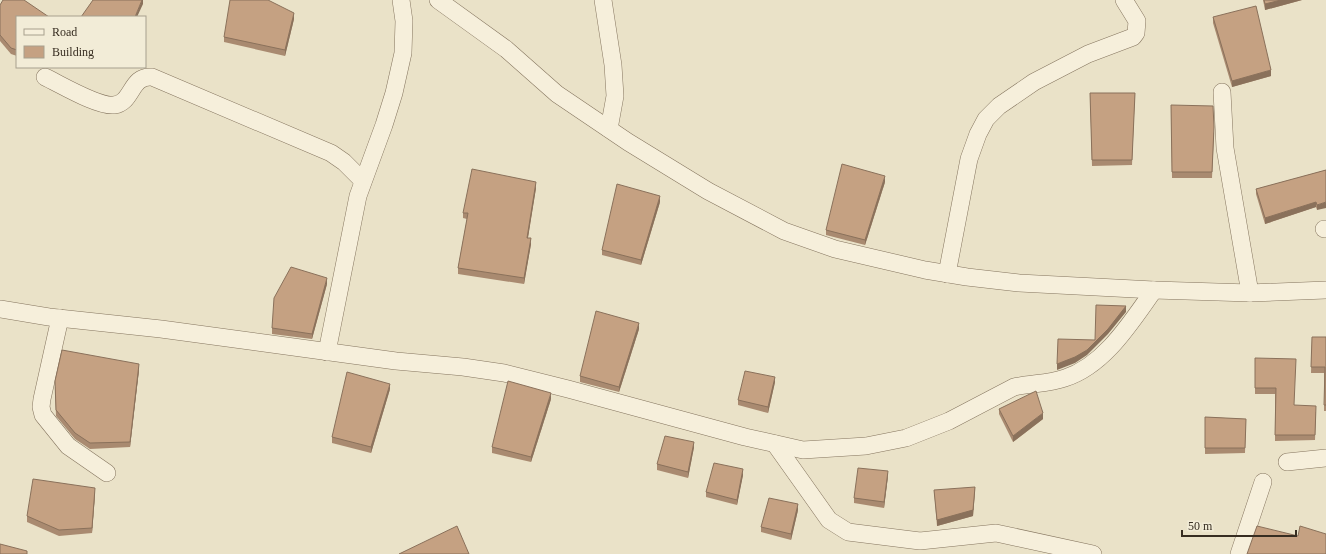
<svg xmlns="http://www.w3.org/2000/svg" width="1326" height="554" viewBox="0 0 1326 554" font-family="'Times New Roman',serif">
<rect width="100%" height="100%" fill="#eae2c8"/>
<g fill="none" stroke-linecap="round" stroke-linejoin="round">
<g stroke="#85755f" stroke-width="18">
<g id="minor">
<polyline points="438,0 506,49 557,94 628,142 708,191 784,231 835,249 925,270 967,277 1019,283 1154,290 1250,293 1326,290"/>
<polyline points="603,0 613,65 615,96 609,129"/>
<path d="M45,77C60,84 98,107 114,105C133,103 130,75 152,77L331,153L344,162L363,181"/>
<polyline points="1222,92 1225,148 1250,293"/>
<polyline points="1324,229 1326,229"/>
<polyline points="947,274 969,159 978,134 986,119 999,106 1034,82 1088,54 1133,37 1136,33 1137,21 1124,0"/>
<path d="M0,309L49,317L161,329L396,361L463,367L504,373L568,389L745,437L803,450L866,446L906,438L949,421L1014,387C1031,383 1048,384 1065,378C1105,365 1131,322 1154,290"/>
<polyline points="60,318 42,399 41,407 43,415 68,446 107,473"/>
<polyline points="327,352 358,196 384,125 394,93 403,53 404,21 401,0"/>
<polyline points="775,444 829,520 848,532 920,541 996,533 1093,554"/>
<polyline points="1287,462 1326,458"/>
<polyline points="1239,554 1263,482"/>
</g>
</g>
<use href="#minor" stroke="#f6efdb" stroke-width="17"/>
</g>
<g fill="#a98a70">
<polygon points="1263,0 1302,0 1265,10"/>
<polygon points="0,5 17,17 17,56 11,54 0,41"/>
<polygon points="1213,17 1271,76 1232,87 1213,23"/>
<polygon points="294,19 285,56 224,42 224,37"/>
<polygon points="1090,93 1135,93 1132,165 1092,166"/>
<polygon points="1171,105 1214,133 1212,178 1172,178"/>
<polygon points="1326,170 1317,210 1316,207 1265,224 1256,194 1256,189"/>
<polygon points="885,182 865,245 826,235 826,230"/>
<polygon points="536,188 528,238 531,244 524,284 458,274 458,268 467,219 463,218 463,213"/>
<polygon points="660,202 641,265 602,255 602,250"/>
<polygon points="327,284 312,339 272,334 272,328"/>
<polygon points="639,329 619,392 580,382 580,376"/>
<polygon points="1312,337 1326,337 1326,411 1324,411 1324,373 1311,373"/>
<polygon points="1255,358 1294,405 1316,412 1315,440 1275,441 1275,394 1255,394"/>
<polygon points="139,370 130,447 90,449 75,439 56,416 55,387"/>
<polygon points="775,382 768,413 738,405 738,400"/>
<polygon points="390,389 371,453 332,443 332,437"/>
<polygon points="551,399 531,462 492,453 492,447"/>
<polygon points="999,409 1043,419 1013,442 999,414"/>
<polygon points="1205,417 1246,419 1245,453 1205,454"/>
<polygon points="694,447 688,478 657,470 657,464"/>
<polygon points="743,475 737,505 706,497 706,492"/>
<polygon points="888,476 884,508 854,503 854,498"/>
<polygon points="934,490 975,492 973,516 937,526"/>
<polygon points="95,494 92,533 59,536 27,522 27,516"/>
<polygon points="798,510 791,540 761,532 761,527"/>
</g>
<g fill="#8a715b">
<polygon points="142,0 143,0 143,4 137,17 135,17"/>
<polygon points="1281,0 1302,0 1265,10 1265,4"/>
<polygon points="294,13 294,19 285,56 285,50"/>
<polygon points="1271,70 1271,76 1232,87 1232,81"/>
<polygon points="885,176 885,182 865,245 865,240"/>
<polygon points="536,182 536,188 527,243 527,238"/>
<polygon points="660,196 660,202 641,265 641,260"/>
<polygon points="1316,202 1316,207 1265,224 1265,218"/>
<polygon points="1326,202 1326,208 1317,210 1317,205"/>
<polygon points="531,238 531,244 524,284 524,278"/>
<polygon points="327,278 327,284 312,339 312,334"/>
<polygon points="1126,306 1126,312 1108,334 1087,355 1075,363 1057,370 1057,364 1087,350"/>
<polygon points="639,323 639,329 619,392 619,387"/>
<polygon points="139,364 139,370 130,447 130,442"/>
<polygon points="775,377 775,382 768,413 768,407"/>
<polygon points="390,384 390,389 371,453 371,447"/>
<polygon points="551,393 551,399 531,462 531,457"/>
<polygon points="1043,413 1043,419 1013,442 1013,436"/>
<polygon points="694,442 694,447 688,478 688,472"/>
<polygon points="743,469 743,475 737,505 737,500"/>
<polygon points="888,471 888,476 884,508 884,502"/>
<polygon points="975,487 973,516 937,526 937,520"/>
<polygon points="95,488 95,494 92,533 92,528"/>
<polygon points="798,504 798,510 791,540 791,534"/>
</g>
<g fill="#c5a182" stroke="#8a715b">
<polygon points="3,0 24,0 49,17 17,17 17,50 11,48 0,35 0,5"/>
<polygon points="93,0 142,0 135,17 81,17"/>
<polygon points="230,0 268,0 294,13 285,50 224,37"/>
<polygon points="1264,0 1281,0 1265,4"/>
<polygon points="1256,6 1271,70 1232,81 1213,17"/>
<polygon points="1090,93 1135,93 1132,160 1092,160"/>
<polygon points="1171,105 1213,106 1214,127 1212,172 1172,172"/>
<polygon points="842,164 885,176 865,240 826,230"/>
<polygon points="472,169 536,182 527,238 531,238 524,278 458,268 468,213 463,213"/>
<polygon points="1326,170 1326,202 1317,205 1316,202 1265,218 1256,189"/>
<polygon points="617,184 660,196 641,260 602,250"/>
<polygon points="291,267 327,278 312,334 272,328 274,298"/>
<polygon points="1096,305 1126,306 1108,329 1087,350 1075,357 1057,364 1058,339 1095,340"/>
<polygon points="596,311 639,323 619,387 580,376"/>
<polygon points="1312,337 1326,337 1326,405 1324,405 1325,367 1311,367"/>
<polygon points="62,350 139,364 130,442 90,443 75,433 56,410 55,381"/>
<polygon points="1255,358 1296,359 1294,405 1316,406 1315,435 1275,435 1276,388 1255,388"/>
<polygon points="745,371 775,377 768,407 738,400"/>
<polygon points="347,372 390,384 371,447 332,437"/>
<polygon points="508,381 551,393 531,457 492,447"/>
<polygon points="1036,391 1043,413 1013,436 999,409"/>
<polygon points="1205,417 1246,419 1245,448 1205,448"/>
<polygon points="665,436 694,442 688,472 657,464"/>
<polygon points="714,463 743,469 737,500 706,492"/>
<polygon points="858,468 888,471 884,502 854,498"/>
<polygon points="33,479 95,488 92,528 59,530 27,516"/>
<polygon points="975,487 973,510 937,520 934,490"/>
<polygon points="769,498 798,504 791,534 761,527"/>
<polygon points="457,526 469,554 399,554"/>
<polygon points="1257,526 1298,536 1300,526 1326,534 1326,554 1247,554"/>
<polygon points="0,544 27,551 27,554 0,554"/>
</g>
<rect x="16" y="16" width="130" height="52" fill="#f2ecd7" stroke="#a7a08e"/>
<rect x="24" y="29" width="20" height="6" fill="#f6efdb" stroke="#a7a08e"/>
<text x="52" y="36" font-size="12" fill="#372d21">Road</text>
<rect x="24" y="46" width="20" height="12" fill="#c5a182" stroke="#a7a08e"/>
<text x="52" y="56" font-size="12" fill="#372d21">Building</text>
<path d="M1182 530v6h114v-6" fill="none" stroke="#372d21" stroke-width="2"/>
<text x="1188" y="530" font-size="12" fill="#372d21" stroke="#f2ecd7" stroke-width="3" paint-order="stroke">50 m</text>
</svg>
